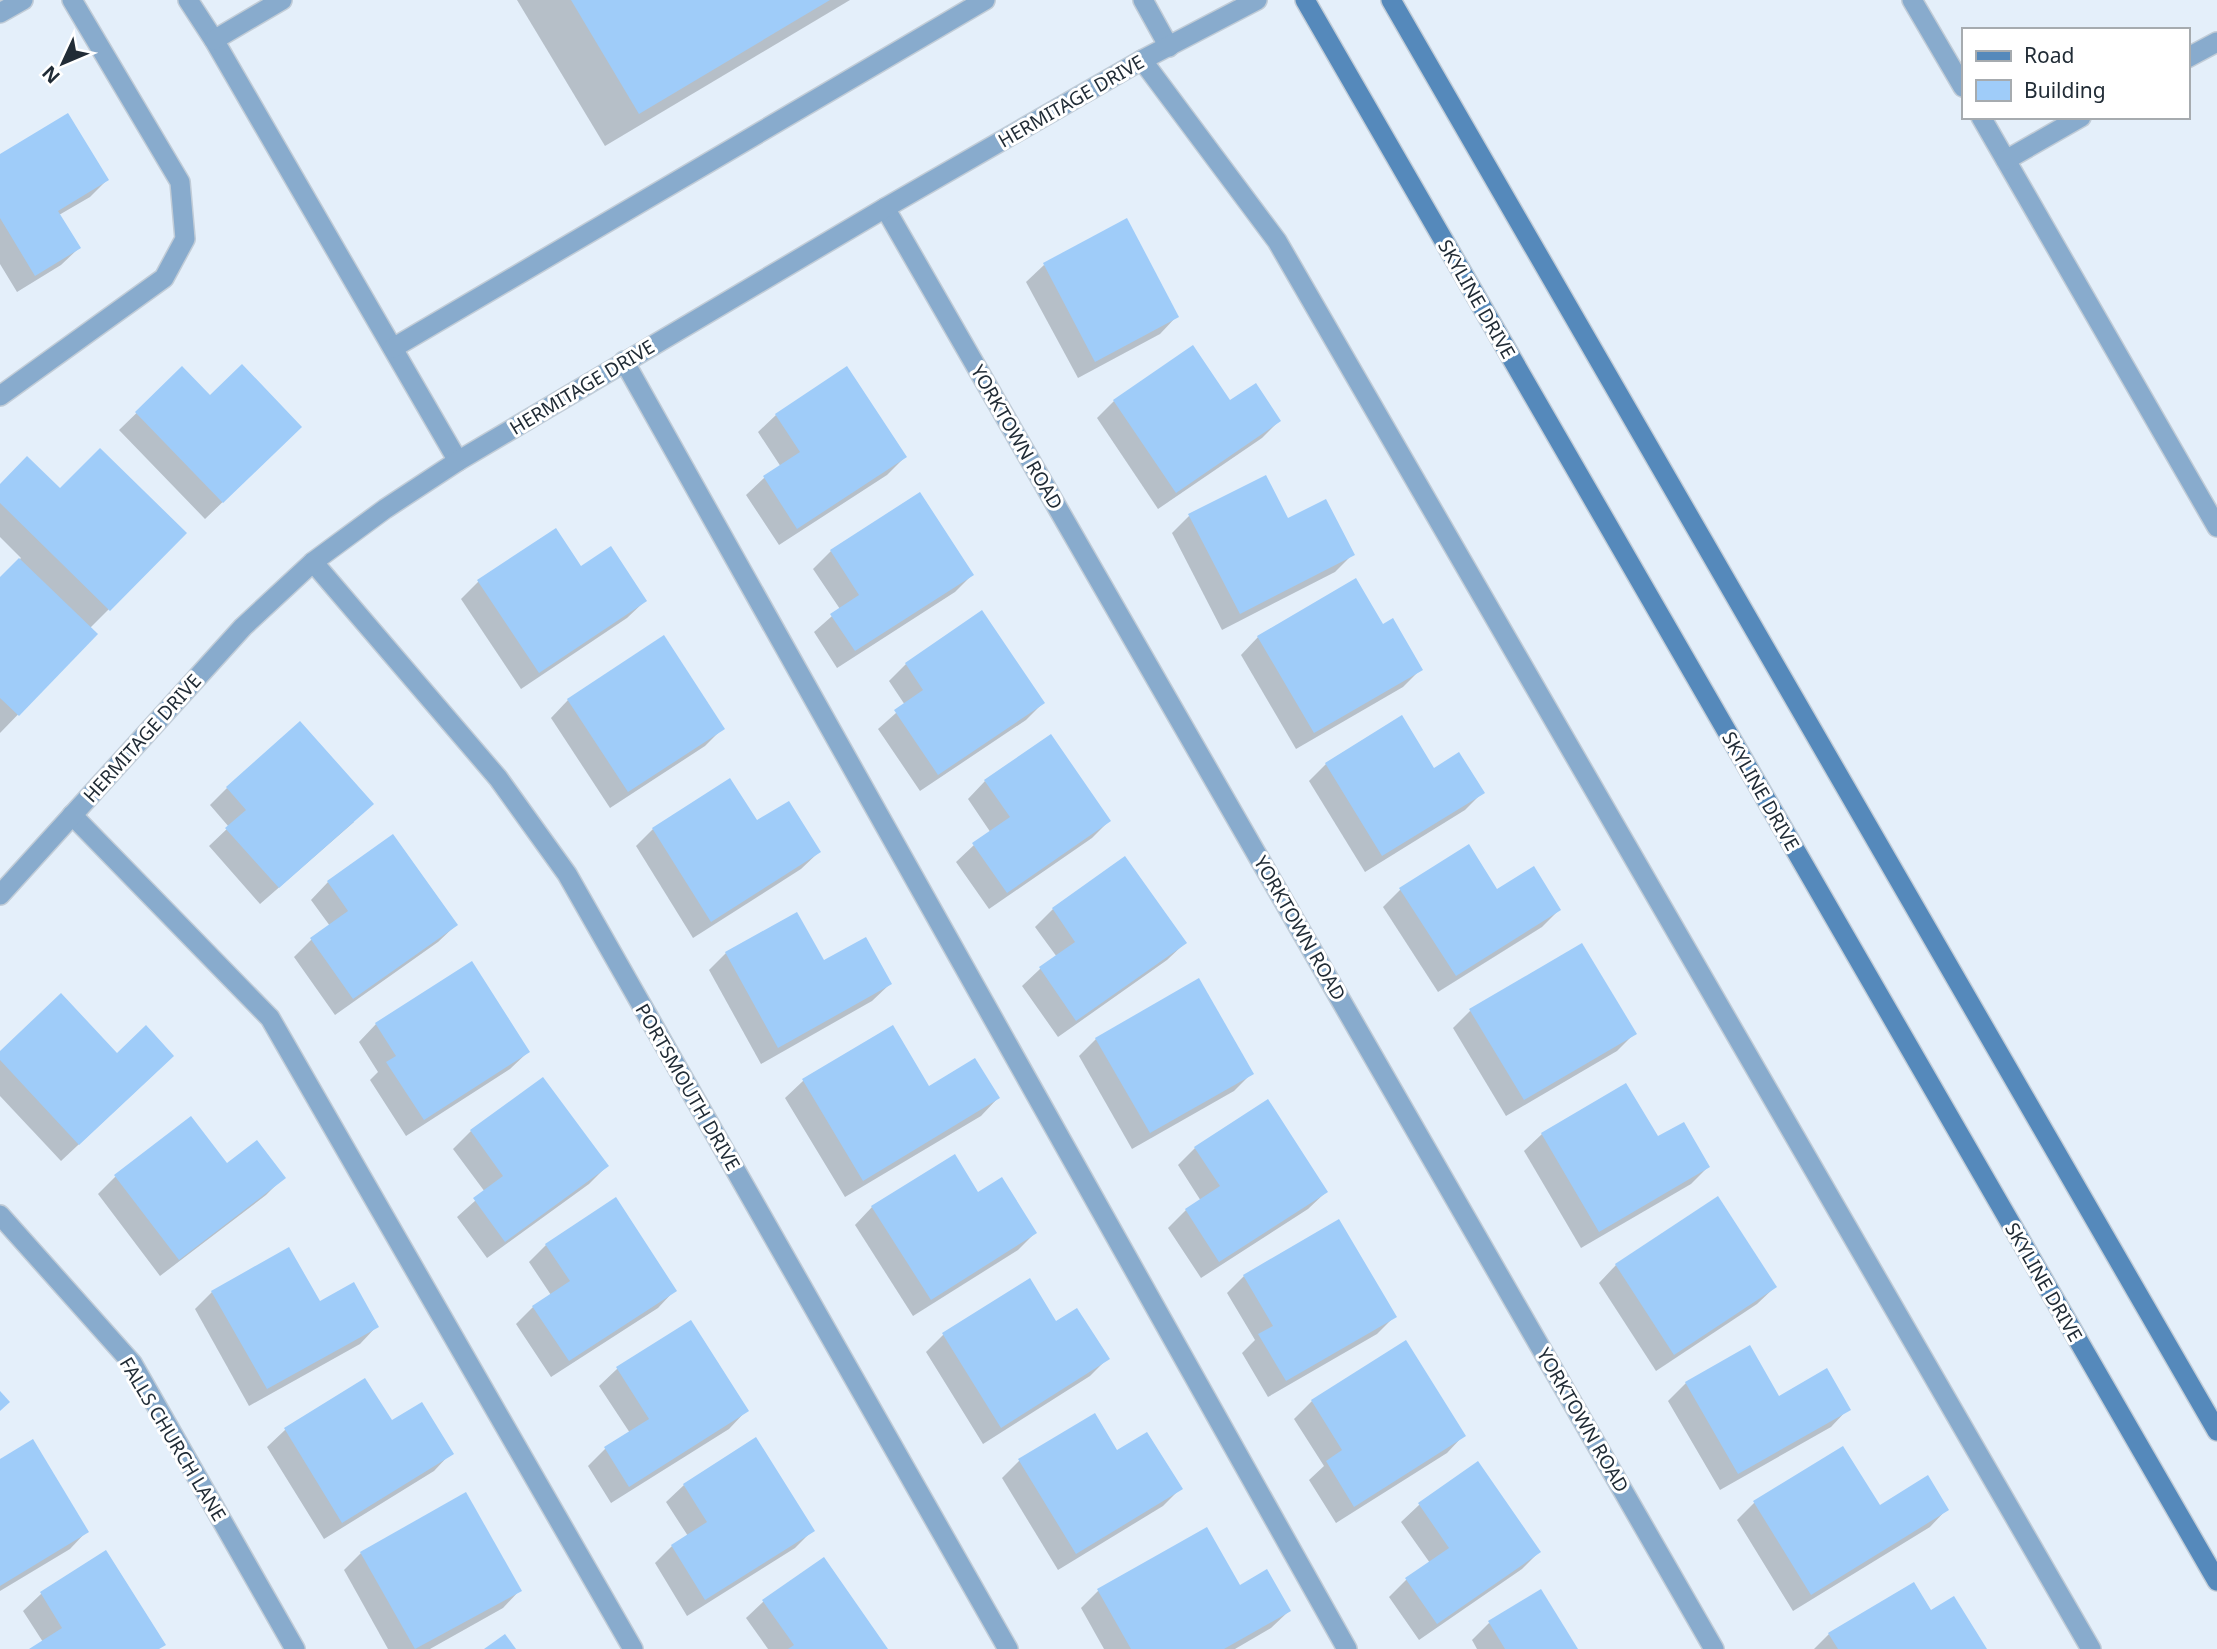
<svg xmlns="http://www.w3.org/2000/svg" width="2217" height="1649" viewBox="0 0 2217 1649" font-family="'Noto Sans',sans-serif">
<rect width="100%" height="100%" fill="#e4effa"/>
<g fill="#0003">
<polygon points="517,0 850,0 605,146"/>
<polygon points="0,156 107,180 90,197 59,215 79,248 61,265 17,292 0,264"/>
<polygon points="1044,265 1177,316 1160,334 1078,378 1026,282"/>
<polygon points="182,369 210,398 283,444 205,519 119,430"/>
<polygon points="1114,401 1230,402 1279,421 1262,438 1158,509 1097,418"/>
<polygon points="776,415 905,457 887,475 779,545 746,495 764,478 781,467 758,432"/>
<polygon points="0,486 60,490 185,533 90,628 96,634 0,733 0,579 21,558 0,537"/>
<polygon points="920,495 972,575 955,592 837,668 814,632 840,609 813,569 831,551"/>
<polygon points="1189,516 1287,520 1353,554 1335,572 1222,630 1172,533"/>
<polygon points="479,581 645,601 627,618 521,689 461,599"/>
<polygon points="1382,626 1420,670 1403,687 1296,749 1241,655 1258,637"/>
<polygon points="906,664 1043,703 1026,720 920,791 878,729 905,705 889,681"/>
<polygon points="568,700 723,728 705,746 610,808 551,718"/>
<polygon points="1326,764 1482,793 1465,810 1365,872 1309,781"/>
<polygon points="985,781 1109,821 1092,838 989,909 956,862 974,845 991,833 968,799"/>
<polygon points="227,788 354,822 260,904 209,846 229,827 210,805"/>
<polygon points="756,823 819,852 801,869 693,938 636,846 653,829"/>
<polygon points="328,882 456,925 438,942 335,1015 294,957 312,939 330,926 311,900"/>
<polygon points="1401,889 1496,892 1559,910 1542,927 1438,992 1383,907"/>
<polygon points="1053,909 1185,943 1167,960 1058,1037 1022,986 1040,969 1057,957 1035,927"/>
<polygon points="726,953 890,984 872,1001 761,1064 709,970"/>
<polygon points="1470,1011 1634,1034 1617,1051 1506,1116 1453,1028"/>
<polygon points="376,1024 528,1052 510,1069 406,1136 370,1080 378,1072 359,1042"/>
<polygon points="892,1027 929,1088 998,1098 981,1116 845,1197 785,1098 803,1081"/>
<polygon points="1096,1039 1251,1074 1234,1091 1132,1149 1079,1056"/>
<polygon points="0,1053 117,1055 155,1073 61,1161 0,1096"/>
<polygon points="543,1079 607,1166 589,1184 487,1258 457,1217 485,1192 453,1149 471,1131"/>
<polygon points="191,1119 227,1165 284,1177 266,1195 160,1276 98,1194 115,1177"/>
<polygon points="1542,1134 1657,1139 1708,1167 1691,1184 1581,1248 1524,1151"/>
<polygon points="1195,1148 1326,1192 1308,1209 1201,1278 1168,1228 1186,1210 1201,1201 1178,1165"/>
<polygon points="978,1194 1035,1233 1018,1250 913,1316 855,1225 872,1207"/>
<polygon points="546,1245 675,1290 658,1308 551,1377 516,1324 533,1307 551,1295 529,1262"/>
<polygon points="1616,1265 1775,1287 1757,1304 1656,1371 1599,1283"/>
<polygon points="1244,1276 1395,1316 1377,1334 1268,1397 1242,1353 1255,1340 1227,1293"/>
<polygon points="1029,1281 1056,1323 1107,1359 1090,1376 983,1444 926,1352 943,1335"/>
<polygon points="212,1292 319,1304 377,1326 360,1344 249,1406 195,1309"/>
<polygon points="690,1323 746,1411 729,1429 611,1503 588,1466 605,1449 630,1433 599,1386 617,1369"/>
<polygon points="1405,1343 1464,1435 1447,1453 1336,1523 1309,1480 1324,1466 1294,1419 1312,1401"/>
<polygon points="1749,1347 1778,1398 1848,1409 1831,1427 1720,1490 1668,1401 1686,1383"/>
<polygon points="365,1380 391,1423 451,1453 434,1471 324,1539 267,1447 285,1430"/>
<polygon points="1117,1452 1180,1489 1163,1506 1058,1570 1002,1478 1019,1461"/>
<polygon points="0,1461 87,1531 70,1549 0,1591"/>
<polygon points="1478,1464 1539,1552 1522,1569 1419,1640 1389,1597 1406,1580 1430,1563 1401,1522 1419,1505"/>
<polygon points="684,1485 812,1531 795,1548 687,1616 655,1563 672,1546 688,1536 666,1502"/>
<polygon points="1754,1503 1879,1507 1947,1509 1930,1527 1793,1611 1737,1520"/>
<polygon points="106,1553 159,1649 32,1649 43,1642 23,1611 41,1594"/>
<polygon points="361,1553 520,1590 503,1608 430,1649 388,1649 344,1570"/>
<polygon points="1240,1587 1289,1611 1271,1628 1235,1649 1104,1649 1081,1608 1098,1591"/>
<polygon points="764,1601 884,1649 768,1649 746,1618"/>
<polygon points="1930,1612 1985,1649 1814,1649 1829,1634"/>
<polygon points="1489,1623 1576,1649 1477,1649 1472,1640"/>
</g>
<g fill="#9fccf9">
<polygon points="571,0 830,0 639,114"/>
<polygon points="68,113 109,180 58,211 81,248 35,276 0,218 0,154"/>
<polygon points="1127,218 1179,317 1095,362 1043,263"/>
<polygon points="1193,345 1230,400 1256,383 1281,421 1176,493 1113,400"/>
<polygon points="242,364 302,427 223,503 135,412 182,366 210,395"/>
<polygon points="847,366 907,457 797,529 763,476 800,452 775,414"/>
<polygon points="100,448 187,533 110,611 0,503 0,484 27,456 60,488"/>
<polygon points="1266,475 1288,518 1326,499 1355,555 1240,614 1188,514"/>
<polygon points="920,492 974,575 855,651 830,614 859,595 830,550"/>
<polygon points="556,528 581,566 611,546 647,601 539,673 477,580"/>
<polygon points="19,558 98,634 19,716 0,698 0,577"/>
<polygon points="1356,578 1383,624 1393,618 1423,670 1314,733 1257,636"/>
<polygon points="982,610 1045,703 938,775 894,710 923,690 905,663"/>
<polygon points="664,635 725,729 628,792 567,699"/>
<polygon points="1402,715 1434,768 1459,752 1485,793 1382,856 1325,763"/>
<polygon points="300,721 374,804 279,888 225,828 246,810 226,787"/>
<polygon points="1051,734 1111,821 1007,893 972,843 1010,817 984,780"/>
<polygon points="730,778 757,820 789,801 821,852 711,922 652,828"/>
<polygon points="393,834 458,925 353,999 310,938 348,911 327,881"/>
<polygon points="1469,844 1497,889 1534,866 1561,910 1456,976 1399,888"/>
<polygon points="1125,856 1187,943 1076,1021 1039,967 1075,942 1052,908"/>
<polygon points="797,912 824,960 866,937 892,984 778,1048 725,952"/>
<polygon points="1582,943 1637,1034 1524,1100 1469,1009"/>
<polygon points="472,961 530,1052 424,1120 386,1062 396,1056 375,1023"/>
<polygon points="1199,978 1254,1074 1150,1133 1095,1038"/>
<polygon points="61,993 117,1053 146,1025 174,1056 79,1145 0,1060 0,1051"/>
<polygon points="893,1025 929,1086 975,1058 1000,1098 863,1181 802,1079"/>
<polygon points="543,1077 609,1166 505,1242 473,1198 503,1176 470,1130"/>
<polygon points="1626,1083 1658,1136 1684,1122 1710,1167 1599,1232 1541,1133"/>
<polygon points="1268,1099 1328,1192 1219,1262 1185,1209 1220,1186 1194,1147"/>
<polygon points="191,1116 227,1163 257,1140 286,1178 179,1260 114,1175"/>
<polygon points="955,1154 978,1192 1002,1177 1037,1233 931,1300 871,1206"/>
<polygon points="1718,1196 1777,1287 1674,1355 1615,1264"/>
<polygon points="616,1197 677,1291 569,1361 532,1306 570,1281 545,1244"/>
<polygon points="1339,1219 1397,1317 1286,1381 1258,1334 1273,1326 1243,1275"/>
<polygon points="289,1247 320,1301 354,1282 379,1327 267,1389 211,1291"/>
<polygon points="1030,1278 1056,1321 1077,1308 1110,1359 1001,1428 942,1333"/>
<polygon points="691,1320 749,1411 629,1487 604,1447 649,1419 616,1367"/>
<polygon points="1406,1340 1466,1436 1354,1507 1326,1461 1342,1450 1311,1400"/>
<polygon points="1750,1345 1779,1396 1827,1368 1851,1410 1738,1474 1685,1382"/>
<polygon points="365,1378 392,1420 422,1402 454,1454 342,1523 284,1428"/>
<polygon points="0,1391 10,1402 0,1411"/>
<polygon points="1095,1413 1117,1450 1147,1432 1183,1489 1076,1554 1018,1459"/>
<polygon points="756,1437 815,1531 705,1600 671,1545 707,1522 683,1484"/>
<polygon points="33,1439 89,1532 0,1586 0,1459"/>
<polygon points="1843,1446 1880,1505 1928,1475 1949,1510 1811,1595 1753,1501"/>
<polygon points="1478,1461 1541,1552 1437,1624 1405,1578 1449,1548 1418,1503"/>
<polygon points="466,1492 522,1591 415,1649 360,1552"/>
<polygon points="1207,1527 1240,1585 1267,1569 1291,1611 1224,1649 1131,1649 1097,1589"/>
<polygon points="106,1550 166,1645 159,1649 29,1649 62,1628 40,1592"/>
<polygon points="824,1557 888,1649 788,1649 794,1645 762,1600"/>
<polygon points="1914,1582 1931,1610 1954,1596 1987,1649 1838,1649 1828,1633"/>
<polygon points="1541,1589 1578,1649 1505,1649 1488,1621"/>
<polygon points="505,1634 516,1649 484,1649"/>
</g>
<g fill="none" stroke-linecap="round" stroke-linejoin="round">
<g stroke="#c1ccd7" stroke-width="22">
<g id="service">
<polyline points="188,0 214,40 458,461"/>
<polyline points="1143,0 1169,47"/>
<polyline points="1912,0 1963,87"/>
<polyline points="214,40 282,0"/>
<polyline points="2187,58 2217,42"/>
<polyline points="1142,60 1277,241 2091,1649"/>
<polyline points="1981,117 2217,527"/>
<polyline points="2006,160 2081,117"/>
<polyline points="393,348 985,0"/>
<polyline points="624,361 1347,1649"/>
<polyline points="0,396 164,278 185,239 180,182 72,0"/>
<polyline points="72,815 270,1018 633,1649"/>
</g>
</g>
<g stroke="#c1ccd7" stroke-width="22">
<g id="minor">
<polyline points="885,208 1714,1649"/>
<polyline points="313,562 498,778 567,874 1008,1649"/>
<polyline points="0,895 243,627 313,562 385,509 458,461 885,208 1142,60 1257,0"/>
<polyline points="0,1215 132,1363 295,1649"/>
</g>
</g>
<g stroke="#c1ccd7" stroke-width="22">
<polyline id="tertiary" points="0,13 23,0"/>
</g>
<g stroke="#c1ccd7" stroke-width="22">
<g id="secondary">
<polyline points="1305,0 2217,1581"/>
<polyline points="1391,0 2217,1431"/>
</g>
</g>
<use href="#service" stroke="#88abcd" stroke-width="19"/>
<use href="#minor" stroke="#88abcd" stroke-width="19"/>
<use href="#tertiary" stroke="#88abcd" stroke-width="19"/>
<use href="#secondary" stroke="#5589bb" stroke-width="19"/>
</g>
<g text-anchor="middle" stroke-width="6" stroke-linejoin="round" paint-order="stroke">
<g font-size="19" fill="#212c36" stroke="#fff">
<text transform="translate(1071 101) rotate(-30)" y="7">HERMITAGE DRIVE</text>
<text transform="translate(1477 299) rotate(60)" y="7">SKYLINE DRIVE</text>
<text transform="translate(582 387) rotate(-31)" y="7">HERMITAGE DRIVE</text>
<text transform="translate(1017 437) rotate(60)" y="7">YORKTOWN ROAD</text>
<text transform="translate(142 738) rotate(-48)" y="7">HERMITAGE DRIVE</text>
<text transform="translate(1761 791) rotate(60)" y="7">SKYLINE DRIVE</text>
<text transform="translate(1300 928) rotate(60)" y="7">YORKTOWN ROAD</text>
<text transform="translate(688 1087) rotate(60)" y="7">PORTSMOUTH DRIVE</text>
<text transform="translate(2044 1282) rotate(60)" y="7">SKYLINE DRIVE</text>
<text transform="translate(1583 1420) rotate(60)" y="7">YORKTOWN ROAD</text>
<text transform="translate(173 1439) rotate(59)" y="7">FALLS CHURCH LANE</text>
</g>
</g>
<rect x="1962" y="28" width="228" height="91" fill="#ffffff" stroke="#a6abaf" stroke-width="2"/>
<rect x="1976" y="51" width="35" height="10" fill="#5589bb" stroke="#a6abaf" stroke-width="2"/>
<text x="2024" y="63" font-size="21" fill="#212c36">Road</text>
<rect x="1976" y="80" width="35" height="21" fill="#9fccf9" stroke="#a6abaf" stroke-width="2"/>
<text x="2024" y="98" font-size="21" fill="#212c36">Building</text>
<g transform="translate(63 63) rotate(226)" stroke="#ffffff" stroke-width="5" paint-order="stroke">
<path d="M0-5L12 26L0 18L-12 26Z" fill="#212c36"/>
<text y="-10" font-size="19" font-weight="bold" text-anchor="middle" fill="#212c36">N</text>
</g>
</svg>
